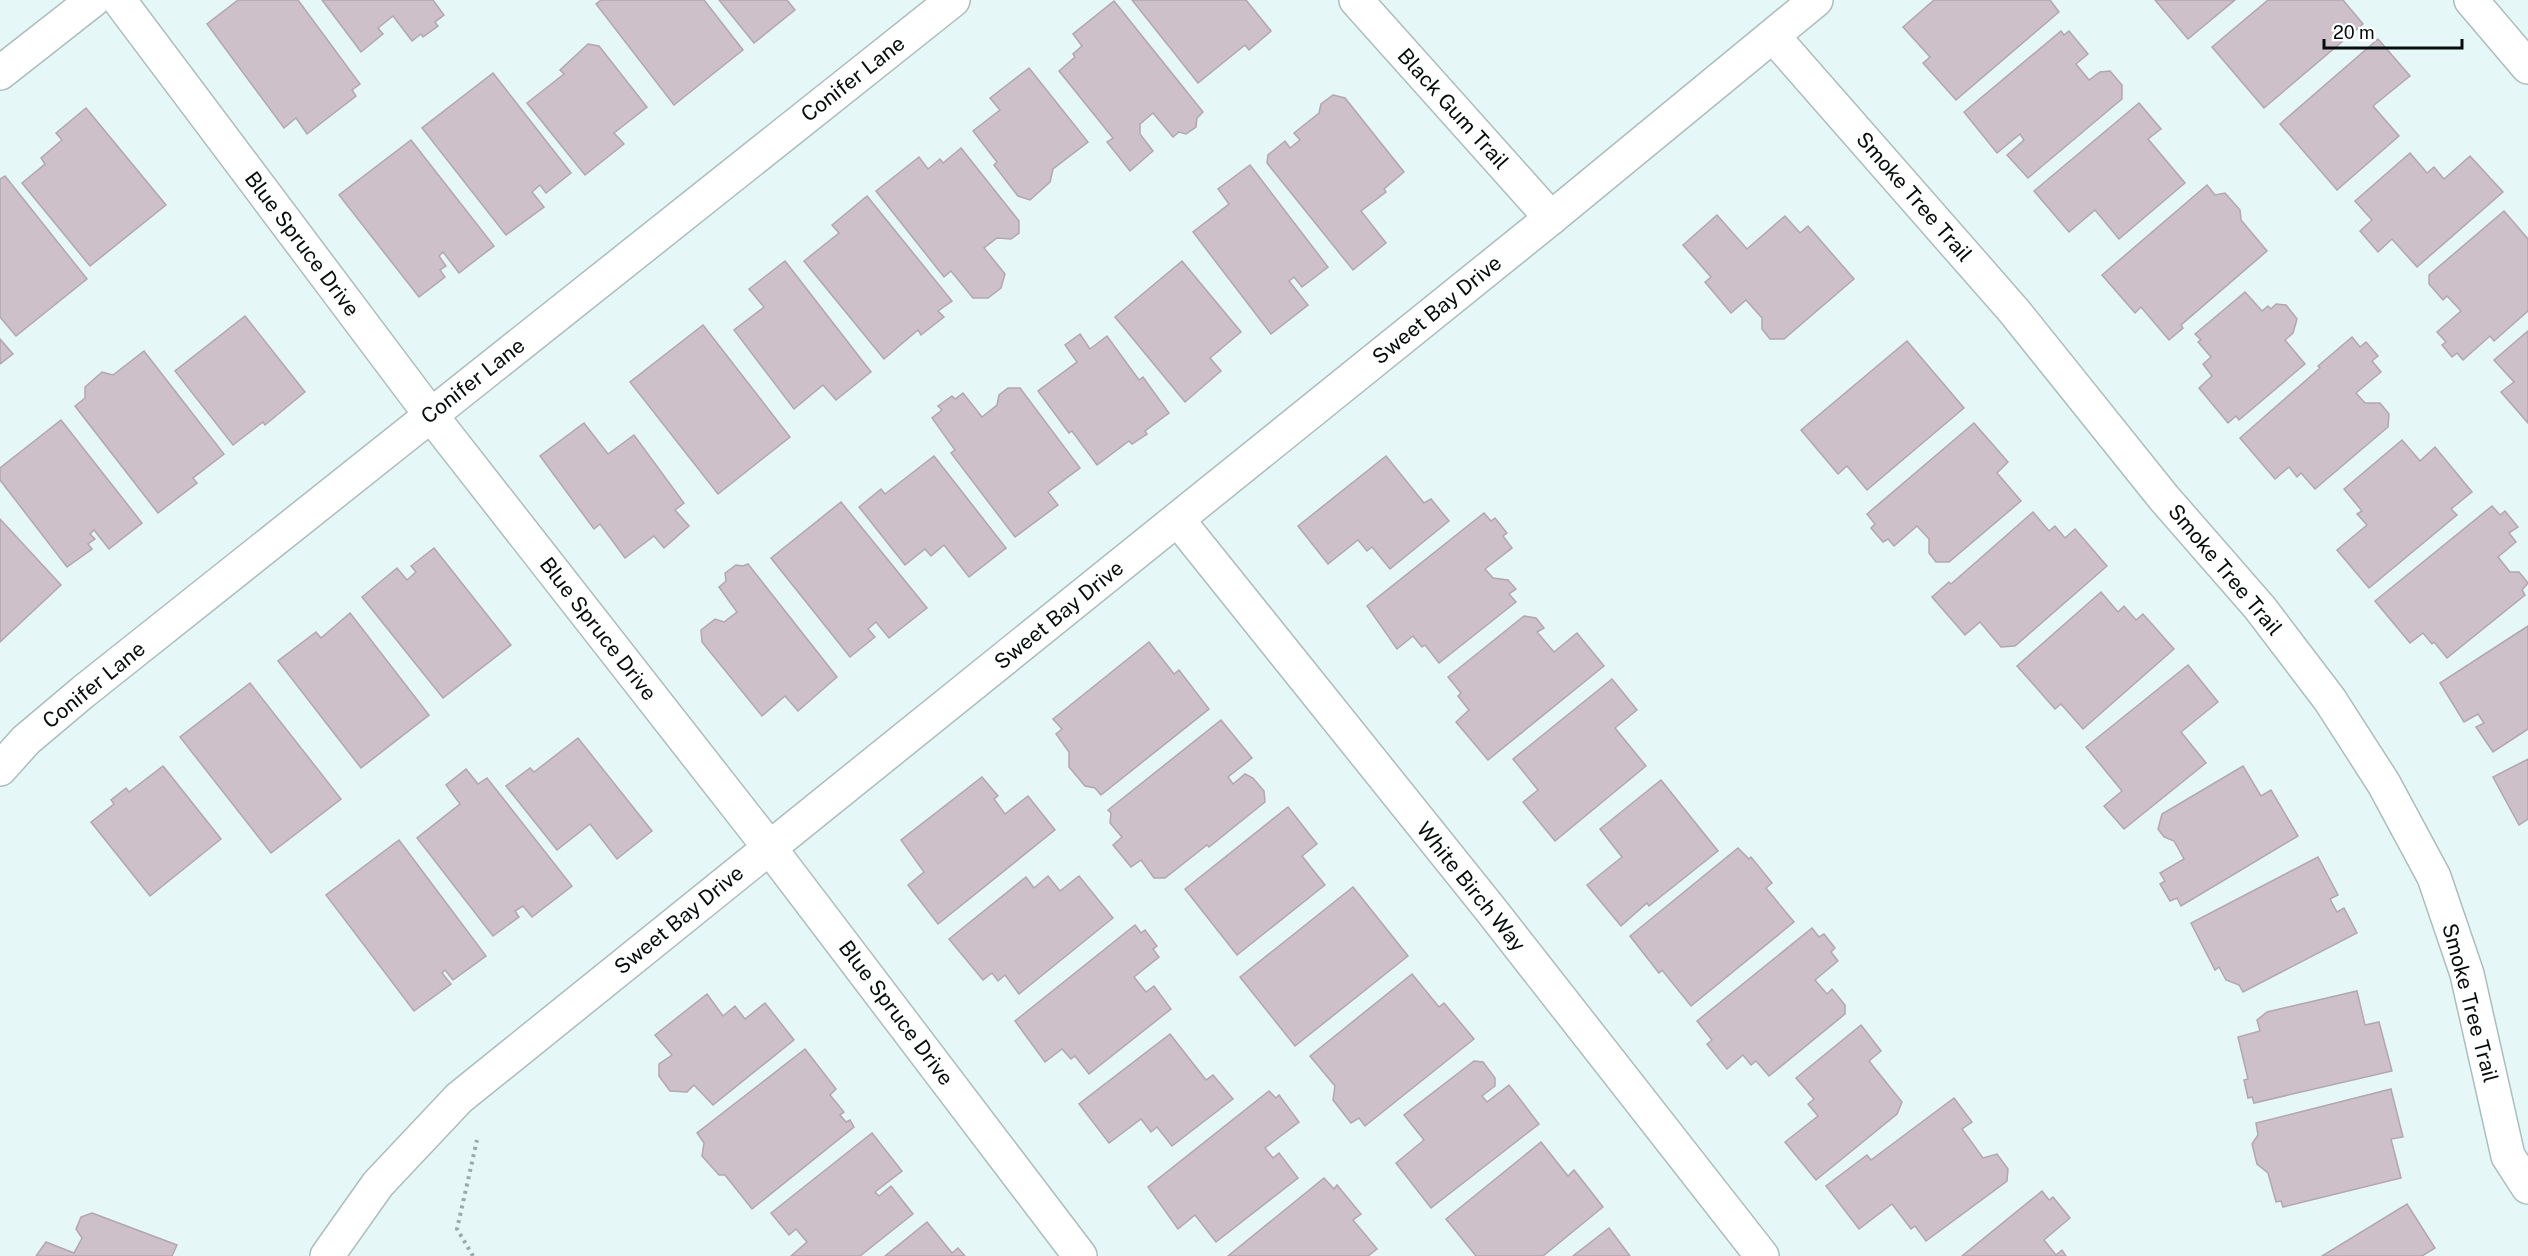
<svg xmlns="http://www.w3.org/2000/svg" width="2528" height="1256" viewBox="0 0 2528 1256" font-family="'Public Sans',sans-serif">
<rect width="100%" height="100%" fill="#e5f8f7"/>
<g fill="#cdc0c9" stroke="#b3a6af" stroke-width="1.5">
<polygon points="238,0 298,0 360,84 352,90 356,96 307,134 296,118 284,128 207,24"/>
<polygon points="322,0 433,0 444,15 435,22 438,26 423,37 421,34 412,41 393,16 378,28 383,34 361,52"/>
<polygon points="704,0 743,50 674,105 596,4 601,0"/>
<polygon points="719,0 787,0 795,10 754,43"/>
<polygon points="1132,0 1246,0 1271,31 1249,50 1245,45 1198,83"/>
<polygon points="1934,0 2050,0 2059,12 1956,100 1923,63 1930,57 1903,27"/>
<polygon points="2155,0 2235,0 2188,39"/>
<polygon points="2268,0 2343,0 2363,24 2264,108 2212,47"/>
<polygon points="1114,1 1203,112 1197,118 1196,127 1186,134 1179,132 1173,137 1153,113 1140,124 1140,134 1153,151 1130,171 1107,142 1113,138 1059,71 1075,57 1073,54 1082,46 1073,34"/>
<polygon points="2061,31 2064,35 2069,31 2088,54 2076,64 2089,80 2100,72 2110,71 2122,85 2122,99 2028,178 2007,155 2024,140 2020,134 1997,153 1964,112"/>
<polygon points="2378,39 2410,76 2373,106 2399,136 2337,190 2280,124"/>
<polygon points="588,44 599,46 647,107 614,133 624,144 585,175 527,103 564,74 560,70"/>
<polygon points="1029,68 1088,142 1053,169 1050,182 1030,200 1018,196 994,165 997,162 973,131 1000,110 990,98"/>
<polygon points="493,73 571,173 546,193 540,185 532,192 544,207 506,235 422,128"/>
<polygon points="1333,95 1345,98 1404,172 1384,189 1386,192 1361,211 1386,243 1353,270 1267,163 1268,155 1285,141 1290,148 1300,140 1294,133 1319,113 1321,104"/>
<polygon points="2139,103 2161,129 2148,139 2185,183 2119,239 2095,210 2069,232 2034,191"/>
<polygon points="86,108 166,205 90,266 22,183 45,164 41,158 62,140 56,133"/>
<polygon points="411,140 494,246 459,273 443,252 439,256 446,266 440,270 445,277 419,297 339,195"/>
<polygon points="961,148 1019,221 1019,233 1011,239 997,238 984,248 1005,274 1001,288 988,298 973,298 951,271 944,277 876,191 919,157 928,169 940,159 943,163"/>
<polygon points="2410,153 2427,173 2434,167 2444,179 2470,156 2503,192 2417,267 2392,239 2378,252 2360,231 2372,220 2355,201"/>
<polygon points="1250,165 1328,267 1302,287 1294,277 1289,281 1308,305 1271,334 1193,232 1229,204 1218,189"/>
<polygon points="5,176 87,279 16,336 0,317 0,179"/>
<polygon points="2207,185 2215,195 2225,193 2240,210 2241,220 2267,251 2181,325 2183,328 2169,340 2141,307 2135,313 2102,275"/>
<polygon points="867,196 952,301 938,311 944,317 921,335 918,330 884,359 804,261 839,233 832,225"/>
<polygon points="2504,211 2528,239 2528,311 2494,341 2490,336 2463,360 2457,353 2452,357 2442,345 2446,342 2437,332 2461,311 2447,296 2443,300 2429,284 2429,275"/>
<polygon points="1717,215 1747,249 1785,216 1800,233 1808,226 1854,279 1784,339 1770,339 1762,329 1762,318 1746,300 1731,313 1705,282 1711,277 1683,245"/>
<polygon points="785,261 871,372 836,400 823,385 794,409 734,330 764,307 749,289"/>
<polygon points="1182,261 1241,332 1210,358 1221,371 1185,402 1115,317"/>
<polygon points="2245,292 2262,311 2268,306 2271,309 2276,304 2286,305 2297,319 2293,333 2285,340 2305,364 2239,420 2236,416 2228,423 2199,388 2212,376 2203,364 2211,357 2198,342 2201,340 2195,334"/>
<polygon points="245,316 305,392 265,425 263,422 233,445 175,371"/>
<polygon points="703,325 790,437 718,494 630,382"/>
<polygon points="2528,331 2528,423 2501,392 2514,382 2494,360"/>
<polygon points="1080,334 1090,349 1107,336 1139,380 1143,377 1169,413 1145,431 1147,434 1132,444 1129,441 1097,465 1072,431 1069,433 1038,391 1077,362 1065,345"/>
<polygon points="2352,337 2360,347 2366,342 2378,356 2372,361 2381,372 2356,393 2365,403 2380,403 2389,414 2388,427 2315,489 2301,473 2297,477 2289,467 2275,479 2240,438 2320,368 2318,366"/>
<polygon points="0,339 13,354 0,364"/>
<polygon points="1907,341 1964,408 1867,490 1847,466 1838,474 1801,430"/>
<polygon points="144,351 224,454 193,478 197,483 158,513 75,406 85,398 85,387 102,372 113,375"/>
<polygon points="1008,388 1020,388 1080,468 1048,492 1058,505 1015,537 951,453 955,450 932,418 942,410 938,406 952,396 955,399 963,393 982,417 997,405 999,395"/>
<polygon points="61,420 142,523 109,549 94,530 90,534 95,539 88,544 92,549 67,567 0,480 0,468"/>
<polygon points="584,423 608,454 634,435 684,503 675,510 689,526 664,548 654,536 625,558 600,524 594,529 540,456"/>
<polygon points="1974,423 2008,462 1997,473 2021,501 1949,562 1936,562 1929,553 1929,539 1917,526 1894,546 1888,539 1883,542 1871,528 1875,524 1867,514"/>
<polygon points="2402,440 2420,461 2435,447 2472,492 2451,509 2457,515 2369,588 2337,550 2367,525 2357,514 2362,511 2344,489"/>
<polygon points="934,456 1006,548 969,577 944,545 931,556 925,549 905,565 859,507 881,489 885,494"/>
<polygon points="1386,456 1424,503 1431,499 1449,521 1390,569 1372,547 1367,551 1358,540 1328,564 1298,526"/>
<polygon points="841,502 927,608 889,638 876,622 868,629 875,637 850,657 771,558"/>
<polygon points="2492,506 2500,515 2505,511 2518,527 2509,533 2516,542 2498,557 2510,572 2519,572 2528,583 2522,590 2525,595 2447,658 2434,642 2432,644 2423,633 2410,643 2375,601"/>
<polygon points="2033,512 2049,531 2055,526 2065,538 2075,529 2107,566 2015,646 2001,647 1980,622 1965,635 1932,597 1949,582 1951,584"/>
<polygon points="1484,513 1491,521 1495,518 1507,533 1503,536 1512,548 1485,569 1493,578 1508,580 1516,589 1509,594 1516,602 1439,663 1425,645 1422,647 1413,636 1397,649 1367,606"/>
<polygon points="0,519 61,585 0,642"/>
<polygon points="434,548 511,645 443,698 362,597 397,568 407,580 416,572 411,566"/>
<polygon points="748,564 837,677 798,711 785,696 762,716 702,642 701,630 715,619 724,622 737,612 719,587 726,581 725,573 736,565 743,566"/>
<polygon points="2101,592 2118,612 2124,606 2136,620 2143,614 2174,649 2083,729 2061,704 2055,709 2017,666"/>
<polygon points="350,613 429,715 361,768 278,661 316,632 321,638"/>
<polygon points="1524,616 1536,618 1544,628 1537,632 1554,652 1577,633 1604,666 1488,760 1456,722 1469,710 1458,696 1461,693 1448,677"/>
<polygon points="2528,626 2528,729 2493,752 2476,727 2484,723 2478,714 2464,722 2440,683"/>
<polygon points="1149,642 1174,674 1179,670 1209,709 1101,795 1095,788 1085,786 1069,767 1069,752 1056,734 1062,729 1053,719"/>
<polygon points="2188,665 2218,702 2181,732 2206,763 2124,829 2104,806 2122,791 2086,747"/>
<polygon points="1612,679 1637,710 1615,728 1646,766 1555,841 1523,802 1538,790 1513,759"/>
<polygon points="250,683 341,799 271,853 180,737"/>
<polygon points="1221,720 1252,758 1228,777 1233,784 1245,774 1253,778 1264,791 1265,802 1209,847 1207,845 1165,878 1154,878 1141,860 1131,867 1113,845 1122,837 1110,823 1111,813 1108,810"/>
<polygon points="578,738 652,831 617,859 590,824 557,850 506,786 530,768 534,772"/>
<polygon points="2528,759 2528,819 2519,825 2493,777"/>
<polygon points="163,766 221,839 150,896 91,822 114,804 111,800 126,788 129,792"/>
<polygon points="2243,766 2261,796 2271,790 2298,836 2181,906 2177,898 2170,901 2160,884 2165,881 2160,873 2184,859 2174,841 2164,837 2158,829 2162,814"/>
<polygon points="466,769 478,784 487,778 572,886 532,917 523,906 515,911 519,917 493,936 417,838 460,804 446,785"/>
<polygon points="982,777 998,796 994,799 1005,814 1028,796 1055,830 938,924 908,885 924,872 901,840"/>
<polygon points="1661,780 1718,851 1649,906 1647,903 1621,926 1587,885 1622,857 1600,829"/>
<polygon points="1288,807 1317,844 1302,856 1325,885 1237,955 1185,889"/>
<polygon points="399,840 486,956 453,980 445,970 442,973 451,984 414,1011 326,895"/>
<polygon points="1738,848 1749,859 1751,857 1772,883 1766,888 1794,922 1691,1006 1662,970 1659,973 1630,936"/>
<polygon points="2318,857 2338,895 2330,899 2337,912 2344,908 2357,933 2243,992 2239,985 2226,980 2219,967 2215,970 2191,923"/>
<polygon points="1048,876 1060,891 1079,876 1113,918 1019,994 1005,975 998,981 992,973 983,980 949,939 1026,877 1034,888"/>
<polygon points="1353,887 1408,956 1295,1046 1240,977"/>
<polygon points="1135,925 1141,933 1145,930 1157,946 1153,949 1159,957 1134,977 1146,992 1154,986 1171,1009 1089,1074 1075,1056 1071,1059 1062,1049 1045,1062 1015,1021"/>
<polygon points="1812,928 1819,937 1824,934 1835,948 1831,952 1838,961 1815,980 1827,994 1832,989 1845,1005 1845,1014 1769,1076 1756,1061 1751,1065 1743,1055 1727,1069 1707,1044 1712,1040 1697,1021"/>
<polygon points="1412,974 1439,1007 1444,1003 1474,1039 1365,1126 1359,1118 1351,1123 1333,1100 1335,1086 1310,1056"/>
<polygon points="2357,991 2365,1025 2379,1022 2392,1071 2254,1103 2252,1097 2248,1098 2244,1080 2248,1079 2238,1037 2260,1031 2257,1020 2267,1012"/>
<polygon points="707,994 723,1016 735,1006 745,1019 765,1003 794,1040 713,1105 694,1085 687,1092 670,1091 659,1076 659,1064 672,1055 655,1035"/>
<polygon points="1861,1025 1881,1051 1869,1061 1902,1102 1897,1114 1816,1180 1785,1142 1818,1116 1808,1104 1814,1099 1796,1078"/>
<polygon points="1170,1034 1206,1080 1213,1075 1233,1099 1172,1146 1157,1127 1151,1132 1141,1119 1109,1143 1079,1104"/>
<polygon points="805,1049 836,1089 830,1095 844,1112 840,1115 846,1122 850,1120 854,1127 752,1209 725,1175 719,1175 702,1156 704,1143 697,1133"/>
<polygon points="1474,1061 1483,1062 1495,1078 1495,1086 1482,1096 1487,1102 1509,1085 1539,1124 1431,1208 1396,1163 1424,1140 1404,1115"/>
<polygon points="2391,1089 2403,1137 2391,1139 2401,1178 2283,1207 2281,1201 2276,1202 2268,1173 2257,1164 2252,1144 2258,1135 2256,1123"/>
<polygon points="1269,1091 1276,1098 1279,1095 1299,1122 1265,1148 1273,1158 1279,1153 1298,1178 1216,1242 1195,1215 1178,1229 1148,1187"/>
<polygon points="1954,1098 1972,1122 1962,1129 1983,1158 1997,1154 2008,1169 2007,1181 1926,1241 1915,1226 1911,1229 1892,1204 1859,1229 1826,1186 1867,1155 1871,1160"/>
<polygon points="872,1133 902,1171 875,1192 879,1196 891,1186 913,1214 860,1256 791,1256 807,1242 796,1229 789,1235 771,1213"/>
<polygon points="1541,1142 1568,1176 1574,1170 1603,1207 1543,1256 1476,1256 1446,1219"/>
<polygon points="1324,1178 1334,1189 1337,1185 1361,1214 1353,1220 1377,1249 1368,1256 1228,1256"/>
<polygon points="2042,1191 2049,1200 2053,1197 2070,1218 2044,1240 2056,1255 2062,1250 2066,1256 1962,1256"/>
<polygon points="2407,1204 2435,1248 2422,1256 2322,1256"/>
<polygon points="92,1213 177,1245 172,1256 36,1256 46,1242 74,1253 82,1238 76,1229 81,1217"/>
<polygon points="927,1222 952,1253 958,1248 965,1256 885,1256"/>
<polygon points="1609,1228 1630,1256 1573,1256"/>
</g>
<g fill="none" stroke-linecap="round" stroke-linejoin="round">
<g stroke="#abbdbc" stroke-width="36">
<g id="street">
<polyline points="119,0 430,414 769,847 1080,1256"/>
<polyline points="1356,0 1551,218"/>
<polyline points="2471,0 2528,67"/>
<polyline points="1773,36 2014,311 2164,498 2260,608 2330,700 2384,784 2434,877 2467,974 2508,1156 2528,1187"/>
<polyline points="0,73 93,0"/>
<polyline points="1178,520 1491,910 1762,1256"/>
<polyline points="0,769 26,740 83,692 953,0"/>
<polyline points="327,1256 378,1184 459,1098 1551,218 1816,0"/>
</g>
</g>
<polyline stroke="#9ba9a8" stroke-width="4" stroke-dasharray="3 4.5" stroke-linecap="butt" points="473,1256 457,1229 477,1140"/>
<use href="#street" stroke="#fff" stroke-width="33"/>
</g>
<g text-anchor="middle" stroke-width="5" stroke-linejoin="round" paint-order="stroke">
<g font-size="21" fill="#070d0c" stroke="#fff">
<text transform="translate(853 79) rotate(-38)" y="7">Conifer Lane</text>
<text transform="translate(1453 109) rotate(48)" y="7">Black Gum Trail</text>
<text transform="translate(1914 197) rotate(49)" y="7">Smoke Tree Trail</text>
<text transform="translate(302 244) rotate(53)" y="7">Blue Spruce Drive</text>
<text transform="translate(1437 310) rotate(-39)" y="7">Sweet Bay Drive</text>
<text transform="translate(473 381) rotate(-38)" y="7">Conifer Lane</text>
<text transform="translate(2225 570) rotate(50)" y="7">Smoke Tree Trail</text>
<text transform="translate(1059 615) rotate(-39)" y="7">Sweet Bay Drive</text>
<text transform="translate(598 629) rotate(52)" y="7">Blue Spruce Drive</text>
<text transform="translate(94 685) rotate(-39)" y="7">Conifer Lane</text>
<text transform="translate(1471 887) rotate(51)" y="7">White Birch Way</text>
<text transform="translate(679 920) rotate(-39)" y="7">Sweet Bay Drive</text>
<text transform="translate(2470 1003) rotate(75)" y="7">Smoke Tree Trail</text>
<text transform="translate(896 1013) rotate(53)" y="7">Blue Spruce Drive</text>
</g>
</g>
<path d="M2324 39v9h138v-9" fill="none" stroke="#070d0c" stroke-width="3"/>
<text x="2333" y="39" font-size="18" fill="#070d0c" stroke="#ffffff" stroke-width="4.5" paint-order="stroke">20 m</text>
</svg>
